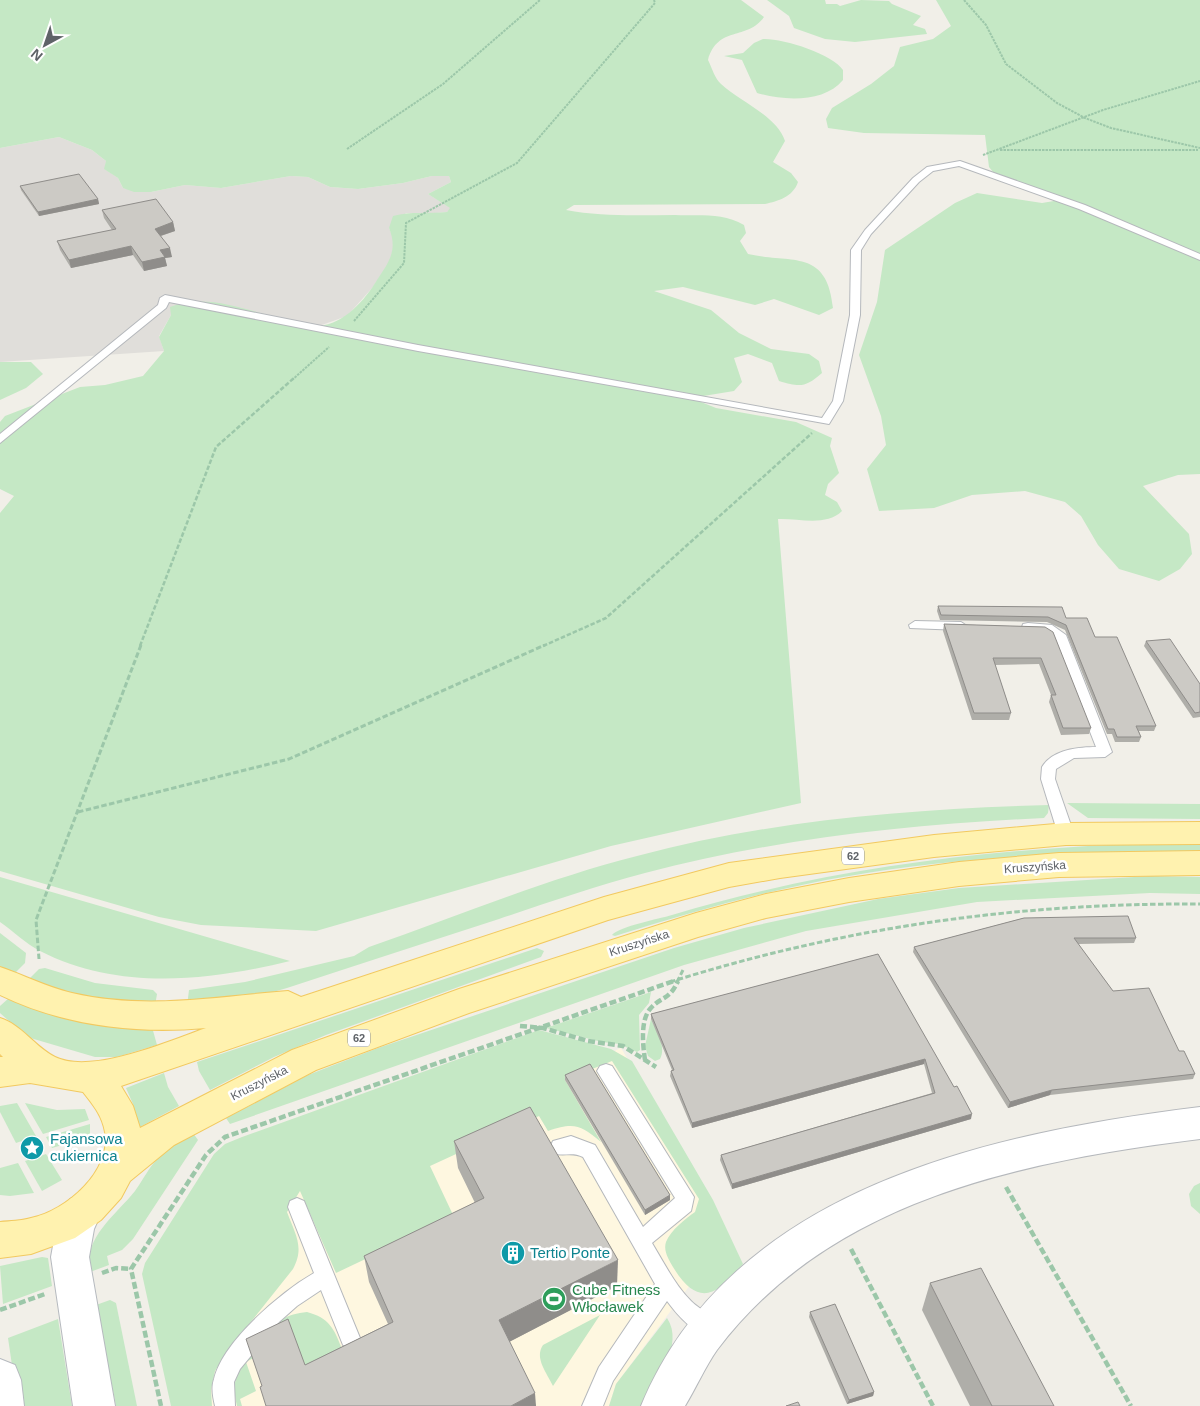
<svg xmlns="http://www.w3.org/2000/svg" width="1200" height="1406" viewBox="0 0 1200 1406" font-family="Arial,sans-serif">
<rect width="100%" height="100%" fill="#f1efe8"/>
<polygon fill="#fef7e0" points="621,1048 694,1172 720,1245 616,1384 609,1406 207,1406 201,1352 300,1190"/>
<polygon fill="#e0deda" points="59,137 92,150 106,161 105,169 118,178 123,188 151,192 185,185 221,188 291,176 308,177 330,187 358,189 403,183 432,176 449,176 451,182 428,194 451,208 447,212 425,214 406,213 389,228 395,241 390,261 373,287 347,316 319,326 171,315 159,336 164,351 0,362 0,148"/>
<g fill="#c5e8c5">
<path d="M0,0H741L764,17C747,41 718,25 708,60C712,68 715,79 721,84C739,101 777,116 785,141L773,162L791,173L798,182C793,197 778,201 765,204L574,205L566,210C602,217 639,215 675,215C699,216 722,212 744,225L746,233L740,241L748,254C792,264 827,248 833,308L819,315L774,299L755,305L683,287L654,291L711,310L739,333L771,349L809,354L819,361L822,373C805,388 800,387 779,381L772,363L748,354L734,358L742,382L734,391L691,398L716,408L796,422L832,438L830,446L839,473L828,484L825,495L837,502L842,511C826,527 798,518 778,519L801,803L611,846L316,931L201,925L159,917L0,871V513L14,496L0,489V422L5,416L80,387L105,385L143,376L164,351L159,337L171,315L170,307C209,291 254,314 293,321C301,323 311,327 319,326C344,324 365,300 377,280C389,262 398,250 389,228L393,216C411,211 429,214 447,212L450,208L428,194L451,182L449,176H432L403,183L358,189L330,187L308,177L291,176L221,188L185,185L151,192H134L123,188L118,178L104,169L106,161L92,150L59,137L0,148Z"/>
<polygon points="767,0 825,0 826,4 837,4 840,6 861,0 889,1 892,4 921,16 913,25 925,29 927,34 855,42 825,39 794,28 789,16"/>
<polygon points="936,0 1200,0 1200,474 1178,475 1143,486 1189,534 1192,554 1180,569 1159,581 1119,569 1098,545 1081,516 1065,502 1025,491 972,495 934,508 879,511 867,469 886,445 881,416 859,355 877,302 885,250 955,203 977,193 1042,203 1060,200 998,178 989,167 985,135 864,133 828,128 826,119 832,108 871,84 894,66 900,47 933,39 951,26"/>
<path d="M763,39C782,38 833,54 843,70V80C824,103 784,101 757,93L742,60L724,56L743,53L754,43Z"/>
<polygon points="0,362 31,362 43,374 26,388 0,400"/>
<polygon points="1067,803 1200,804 1200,819 1088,818"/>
<path d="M1049,805L1048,813L1044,818C909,824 775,839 645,873C595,886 547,903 499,919C428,942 357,965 287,988L266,994L187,1006L189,990L245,982L354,956L369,947C458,916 546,879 637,856C772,820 911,809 1049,805Z"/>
<path d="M1160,843L1200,844V852C1082,852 965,856 849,876C770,889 692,912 615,936L612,935C620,926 659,919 672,915C831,867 994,848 1160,843Z"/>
<polygon points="1150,876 1200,877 1200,894 1150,893 977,902 806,931 684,965 230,1124 226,1118 308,1075 378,1048 674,948 744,928 878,899 959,888"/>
<path d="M0,877L290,961C208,981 118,991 40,951C26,944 13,931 0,922Z"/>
<polygon points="0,933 26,953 25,963 14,974 0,966"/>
<polygon points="537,948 544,951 541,957 326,1035 274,1057 210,1090 199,1071 197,1062"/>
<polygon points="45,968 95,983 153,990 157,994 155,1006 92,1000 27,981 39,969"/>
<polygon points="651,992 649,1003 639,1015 640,1050 637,1052 619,1044 602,1042 546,1028"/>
<polygon points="9,998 152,1027 157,1045 117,1057 95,1057 27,1037 0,1013 0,1006"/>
<path d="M651,1019C656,1031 667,1047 660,1059L655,1061L648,1056L645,1046Z"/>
<path d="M539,1030L611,1049L632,1061L713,1200L743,1264C717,1296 698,1308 673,1267C669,1260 663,1251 666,1242C671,1230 685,1219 695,1212L699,1199L612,1061L565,1080L601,1142C581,1125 574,1122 548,1131L539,1116L430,1166L454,1217L336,1273L300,1191L287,1212C295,1234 305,1247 293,1269L226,1353L215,1371L211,1390L212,1406H171L142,1274L145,1263L214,1154L225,1144L242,1137Z"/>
<polygon points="164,1073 168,1087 179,1106 138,1128 133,1104 126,1088"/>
<polygon points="17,1103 36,1136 16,1143 0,1112 0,1106"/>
<polygon points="25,1103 57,1110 85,1109 89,1120 43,1134"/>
<polygon points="90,1124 90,1137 52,1148 46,1137"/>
<path d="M193,1133L198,1140L133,1239L122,1250L107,1256L109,1265L90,1272C82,1238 117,1214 135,1191C143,1180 149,1167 159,1157C169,1147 181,1140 193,1133Z"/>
<polygon points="46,1154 62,1180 42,1191 25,1161"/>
<polygon points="18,1163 34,1193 10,1196 0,1195 0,1168"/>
<polygon points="1200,1183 1200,1214 1191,1206 1189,1194 1194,1186"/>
<polygon points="42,1257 48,1258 52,1286 3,1304 0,1266"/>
<polygon points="110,1300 116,1303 137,1406 116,1406 96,1305"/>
<path d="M307,1312C329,1318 334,1328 342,1349L306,1367L288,1339L246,1362L256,1391L240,1399L242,1406H237C235,1397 233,1388 236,1379C240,1364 269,1329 281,1320C289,1315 297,1313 307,1312Z"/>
<path d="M600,1315L553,1386C547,1373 534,1358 543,1345Z"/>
<path d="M667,1318C685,1345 655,1382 643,1406H609L616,1384Z"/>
<polygon points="58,1319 72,1406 18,1406 8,1338"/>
</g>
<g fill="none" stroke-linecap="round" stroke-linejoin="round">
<g stroke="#b5b8bc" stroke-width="2">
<g id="lane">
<polygon points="960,161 1085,205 1200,254 1200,260 1079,209 959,166 933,171 919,182 871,234 861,250 860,315 843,401 829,424 418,351 169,302 166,308 0,443 0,434 158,305 160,298 165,295 418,345 822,418 833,401 850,315 851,250 865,230 913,178 927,167"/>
<polygon points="915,621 961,622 967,626 961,630 910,628 909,625"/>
<path d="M1028,623L1052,625L1066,635L1112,752L1105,757L1074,758L1056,769L1055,779L1074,834L1071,838H1061L1058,834L1041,779L1042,767C1052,750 1078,747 1096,747L1053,637L1044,632L1023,630L1022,627L1023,624Z"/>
<path d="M606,1064L612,1066L694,1197L691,1211L652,1243C664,1263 675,1285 691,1301C701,1311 714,1315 719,1328L716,1335L709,1338C692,1331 678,1316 667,1301L613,1381L603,1406H582L599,1367L655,1284L583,1157C572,1151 563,1157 553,1153L550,1147L553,1141L571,1136L595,1145L643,1227L675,1198L600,1076L597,1071L600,1066Z"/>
<path d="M297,1198L304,1201L360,1338L357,1345L350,1348L343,1345L321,1290L297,1306L279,1322L240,1369L234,1382L235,1406H215C213,1397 211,1388 214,1379C223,1341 281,1292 314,1273L288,1207L290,1201Z"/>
</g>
</g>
<g stroke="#b5b8bc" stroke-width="2">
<path id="street" d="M1200,1107V1139C1024,1161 830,1199 717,1350C705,1367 696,1388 685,1406H641C731,1188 990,1133 1200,1107Z"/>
</g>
<g stroke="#b6babf" stroke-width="2">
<g id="secondary">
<polygon points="83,1194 96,1199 102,1211 94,1229 89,1257 115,1406 73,1406 51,1257 56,1229 70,1199"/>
<polygon points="0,1359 15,1365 21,1380 24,1406 0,1406"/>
</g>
</g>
<g stroke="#f2c960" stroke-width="2">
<path id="primary" d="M1200,822V844L1066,845L934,857L780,878L729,887L608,920L121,1086L133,1106L140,1128L292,1050L459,989L696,913L766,894L849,878L959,862L1059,853L1200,851V875L1059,877L959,886L849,902L766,918L698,937L469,1013L316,1070L174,1145L130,1181L121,1198L101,1220L75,1238L31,1254L0,1258V1222C10,1221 21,1221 31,1218C66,1211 112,1171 105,1132C102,1115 93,1105 83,1092L30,1083L0,1087V1057H3L0,1054V1018C22,1025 35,1047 55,1057C92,1075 169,1041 206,1028C136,1034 64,1026 0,995V967C24,975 46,987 72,993C146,1010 213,997 288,991L301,997L604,897L729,863L934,835L1066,823Z"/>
</g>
<g stroke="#9cc7a9" stroke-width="2" stroke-dasharray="2.5 1" stroke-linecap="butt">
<polyline points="964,0 986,25 1006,64 1057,103 1085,118 1111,128 1200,148"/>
<polyline points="347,149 443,84 540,0"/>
<polyline points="1000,150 1198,150"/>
<polyline points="983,155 1103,110 1200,81"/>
<polyline points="354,321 404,263 406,223 517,163 655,3 654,0"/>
<polyline points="292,380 329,347"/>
</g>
<g stroke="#9cc7a9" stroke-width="2.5" stroke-dasharray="4.5 2" stroke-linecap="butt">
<polyline points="140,646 216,447 294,378"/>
<polyline points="543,646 606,618 812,433"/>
</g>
<g stroke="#9cc7a9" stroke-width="3" stroke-dasharray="5.5 2.5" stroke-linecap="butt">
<polyline points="78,812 289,759 545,645"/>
<polyline points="39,959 36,920 141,645"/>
<path d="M670,982C845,927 1017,903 1200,904"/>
<polyline points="677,982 683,970"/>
</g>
<g stroke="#9cc7a9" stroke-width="4.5" stroke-dasharray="7 3" stroke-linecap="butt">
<polyline points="520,1026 543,1028 588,1041 623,1046 656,1067"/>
<path d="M645,1060C643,1046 640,1021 650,1009C661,996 669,1001 678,981"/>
<polyline points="1006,1187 1131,1406"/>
<polyline points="851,1249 933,1406"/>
<polyline points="102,1273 116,1268 131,1269"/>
<polyline points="0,1310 45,1294"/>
<polyline points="161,1406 131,1269 206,1155 225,1137 674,981"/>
</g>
<use href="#lane" fill="#fff" fill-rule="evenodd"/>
<use href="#street" fill="#fff" fill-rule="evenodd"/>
<use href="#secondary" fill="#fff" fill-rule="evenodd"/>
<use href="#primary" fill="#fff2af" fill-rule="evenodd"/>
</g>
<g fill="#afaea9">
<polygon points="20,186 98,199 99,204 39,216 21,190"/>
<polygon points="102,210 173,222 175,231 161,236 172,257 165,258 167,266 144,271 133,255 71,268 60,250 57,241 112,230 104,218"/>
<polygon points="938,606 1066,618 1095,637 1156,726 1154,731 1139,731 1141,737 1139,742 1115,742 1112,734 1107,734 1065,630 1047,622 940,620 937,611"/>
<polygon points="944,624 1045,627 1091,728 1089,734 1061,735 1049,702 1051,695 1039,664 995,665 1011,713 1009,720 972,720 943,631"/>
<polygon points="1146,641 1200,684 1200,717 1193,718 1144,646"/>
<polygon points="1024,918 1136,938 1134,943 1078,944 1113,991 1179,1051 1195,1074 1193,1079 1050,1095 1008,1108 913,952 914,947"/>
<polygon points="878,954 971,1119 732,1189 720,1160 721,1155 932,1093 924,1064 692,1128 670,1076 671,1071 672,1070 651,1019 651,1014"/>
<polygon points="565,1075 670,1195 670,1200 645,1215 565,1080"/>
<polygon points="454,1141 617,1286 509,1342 305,1365 388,1324 369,1282 364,1256 475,1203 458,1168"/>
<polygon points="930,1283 1054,1406 970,1406 922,1310"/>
<polygon points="810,1312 874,1392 873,1396 847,1404 809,1317"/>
</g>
<g fill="#8f8d8a">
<polygon points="98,199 99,204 39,216 38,212"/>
<polygon points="173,222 175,231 157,237 155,229"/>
<polygon points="131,246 133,255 71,268 69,260"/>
<polygon points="170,248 172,257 165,258 167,266 144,271 142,262 160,250"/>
<polygon points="925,1059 924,1064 692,1128 692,1123"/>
<polygon points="1052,1090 1050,1095 1008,1108 1010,1102"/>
<polygon points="972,1114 971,1119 732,1189 732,1184"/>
<polygon points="670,1195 670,1200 645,1215 645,1210"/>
<polygon points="618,1260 617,1286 501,1346 499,1320"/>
<polygon points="874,1392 873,1396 847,1404 849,1400"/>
<polygon points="535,1393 536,1406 511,1406"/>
</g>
<g fill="#cccac5" stroke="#8f8d8a">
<polygon points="79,174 98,199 38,212 20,186"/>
<polygon points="156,199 173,222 155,229 170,248 160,250 165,257 142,262 131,246 69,260 57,241 116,229 102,210"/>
<polygon points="938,606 1062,607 1066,618 1087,618 1095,637 1117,637 1156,726 1136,726 1141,737 1117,737 1114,729 1108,729 1066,625 1048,617 941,615"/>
<polygon points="944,624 1045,627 1053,632 1091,728 1063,728 1051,695 1056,695 1041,658 993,658 1011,713 974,713"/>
<polygon points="1170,639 1200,684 1200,712 1195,713 1146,641"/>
<polygon points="1128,916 1136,938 1074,938 1113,991 1149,988 1179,1051 1184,1051 1195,1074 1052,1090 1010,1102 914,947 1024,918"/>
<polygon points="878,954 954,1087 957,1086 972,1114 732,1184 721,1155 935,1093 925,1059 692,1123 671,1071 674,1070 651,1014"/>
<polygon points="590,1064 670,1195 645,1210 565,1075"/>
<polygon points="530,1107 618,1260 499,1320 535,1393 511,1406 266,1406 260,1387 262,1386 246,1339 288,1319 305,1365 393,1322 364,1256 484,1198 454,1141"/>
<polygon points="981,1268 1054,1406 992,1406 930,1283"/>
<polygon points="835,1304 874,1392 849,1400 810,1312"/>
<polygon points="798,1402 800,1406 786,1406"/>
</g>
<defs>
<g id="sight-disc" transform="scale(1.25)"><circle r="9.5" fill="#0f9aa8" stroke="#fff"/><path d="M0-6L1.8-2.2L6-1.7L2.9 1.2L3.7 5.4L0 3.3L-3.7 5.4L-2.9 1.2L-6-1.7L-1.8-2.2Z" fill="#fff"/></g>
<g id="building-disc" transform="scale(1.25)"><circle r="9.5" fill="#0f9aa8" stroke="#fff"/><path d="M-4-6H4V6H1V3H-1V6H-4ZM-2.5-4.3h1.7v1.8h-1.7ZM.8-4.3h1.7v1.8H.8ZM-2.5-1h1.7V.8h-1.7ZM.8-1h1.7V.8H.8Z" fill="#fff"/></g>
<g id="stadium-disc" transform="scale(1.25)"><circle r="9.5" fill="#2e9e5b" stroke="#fff"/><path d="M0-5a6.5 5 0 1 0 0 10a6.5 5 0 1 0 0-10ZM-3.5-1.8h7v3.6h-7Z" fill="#fff"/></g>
</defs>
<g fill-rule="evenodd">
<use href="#sight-disc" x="32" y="1148"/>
<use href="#building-disc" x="513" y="1253"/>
<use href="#stadium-disc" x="554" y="1299"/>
</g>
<g text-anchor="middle" stroke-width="5" stroke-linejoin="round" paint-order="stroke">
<g fill="#fff" stroke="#8f9295" stroke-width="1">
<rect x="842" y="847.5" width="22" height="17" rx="4"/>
<rect x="348" y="1029.5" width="22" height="17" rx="4"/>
</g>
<g font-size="11" font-weight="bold" fill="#5f6368">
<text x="853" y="860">62</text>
<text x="359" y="1042">62</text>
</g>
<g font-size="12" fill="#5f6368" stroke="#fff">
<text transform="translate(1035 867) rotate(-4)" y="4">Kruszyńska</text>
<text transform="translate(639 943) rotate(-18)" y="4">Kruszyńska</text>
<text transform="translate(259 1083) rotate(-27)" y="4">Kruszyńska</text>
</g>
<g font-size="15" fill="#0d838f" stroke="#fff" text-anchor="start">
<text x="50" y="1144">Fajansowa<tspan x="50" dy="17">cukiernica</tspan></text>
<text x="530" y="1258">Tertio Ponte</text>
</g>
<g font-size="15" fill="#27864d" stroke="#fff" text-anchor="start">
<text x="572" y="1295">Cube Fitness<tspan x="572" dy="17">Włocławek</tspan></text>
</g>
</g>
<g transform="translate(45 45) rotate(220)" stroke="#ffffff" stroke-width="4" paint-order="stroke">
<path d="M0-4L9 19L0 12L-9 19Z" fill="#5f6368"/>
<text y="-8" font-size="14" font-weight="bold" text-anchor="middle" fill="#5f6368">N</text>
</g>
</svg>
